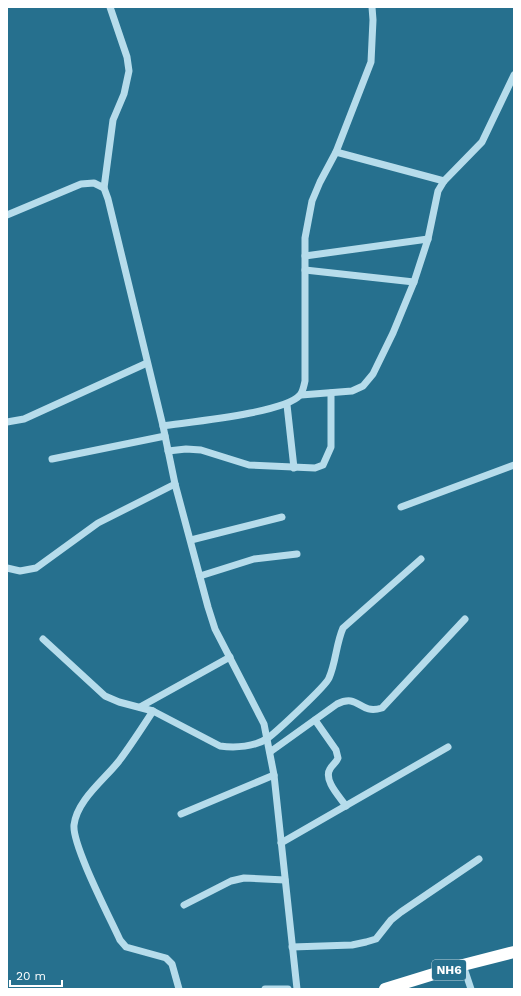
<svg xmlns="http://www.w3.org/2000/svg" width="521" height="996" viewBox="0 0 521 996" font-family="'Work Sans',sans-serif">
<rect width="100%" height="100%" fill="#26708e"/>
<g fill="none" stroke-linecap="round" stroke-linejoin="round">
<g stroke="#b6dceb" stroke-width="7">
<polyline points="336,152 444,181"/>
<polyline points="104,188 113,120 124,94 129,71 127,57 110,7"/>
<polyline points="7,215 81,184 94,183 104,188 108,199 163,426 175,484 208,607 215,629 264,724 274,775 297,989"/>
<polyline points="305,256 428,239"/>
<polyline points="305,270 414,282"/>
<polyline points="301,395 352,391 363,386 373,374 393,333 414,282 428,239 438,191 444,181 482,142 514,75"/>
<polyline points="287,405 294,468"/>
<polyline points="7,422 24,419 147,363"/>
<path d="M163,426C189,422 285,413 300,395C303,392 304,385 305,381V238L312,201L320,182L336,152L371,62L373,20L372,7"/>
<polyline points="168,451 186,449 201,450 249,465 315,468 323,465 331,447 331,393"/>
<polyline points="52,459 165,436"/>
<polyline points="401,507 514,465"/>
<polyline points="191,540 282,517"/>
<polyline points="7,568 20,571 36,568 98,523 175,484"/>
<polyline points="200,576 254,559 297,554"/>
<path d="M43,639L105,696L119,702L153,711L220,746C235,748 255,747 268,738C276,732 326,686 329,678C336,662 336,644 343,628L421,559"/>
<polyline points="140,707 230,657"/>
<path d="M153,711C142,728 131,745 119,761C104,780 77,800 74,825C72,845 110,918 120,940L126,947L166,958L172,964L179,989"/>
<path d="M315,720L336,750L338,758C336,763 332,765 330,769C323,780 340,797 346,806"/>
<path d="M270,752L337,704C360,693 358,715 382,708L465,619"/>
<polyline points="181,814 274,775"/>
<polyline points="281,843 448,747"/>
<polyline points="184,905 231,881 244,878 285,880"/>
<polyline points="292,947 352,945 366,942 376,939 391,920 401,912 479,859"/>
<polyline points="463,965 471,989"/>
<polyline points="265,989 288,989"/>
</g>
<polyline stroke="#fff" stroke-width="12" points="385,989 463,965 514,952"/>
</g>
<g text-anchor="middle" stroke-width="4" stroke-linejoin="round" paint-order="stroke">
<rect fill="#26708e" stroke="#bed4dd" stroke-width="1" x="432" y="960" width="34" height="20" rx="3"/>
<g font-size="12" font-weight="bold" fill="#fff">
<text x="449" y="974">NH6</text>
</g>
</g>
<rect width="521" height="996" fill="none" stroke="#ffffff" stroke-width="16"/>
<path d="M10 980v6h52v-6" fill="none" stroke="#ffffff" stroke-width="2"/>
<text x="16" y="980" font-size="12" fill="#ffffff" stroke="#26708e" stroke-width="3" paint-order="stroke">20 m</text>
</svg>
